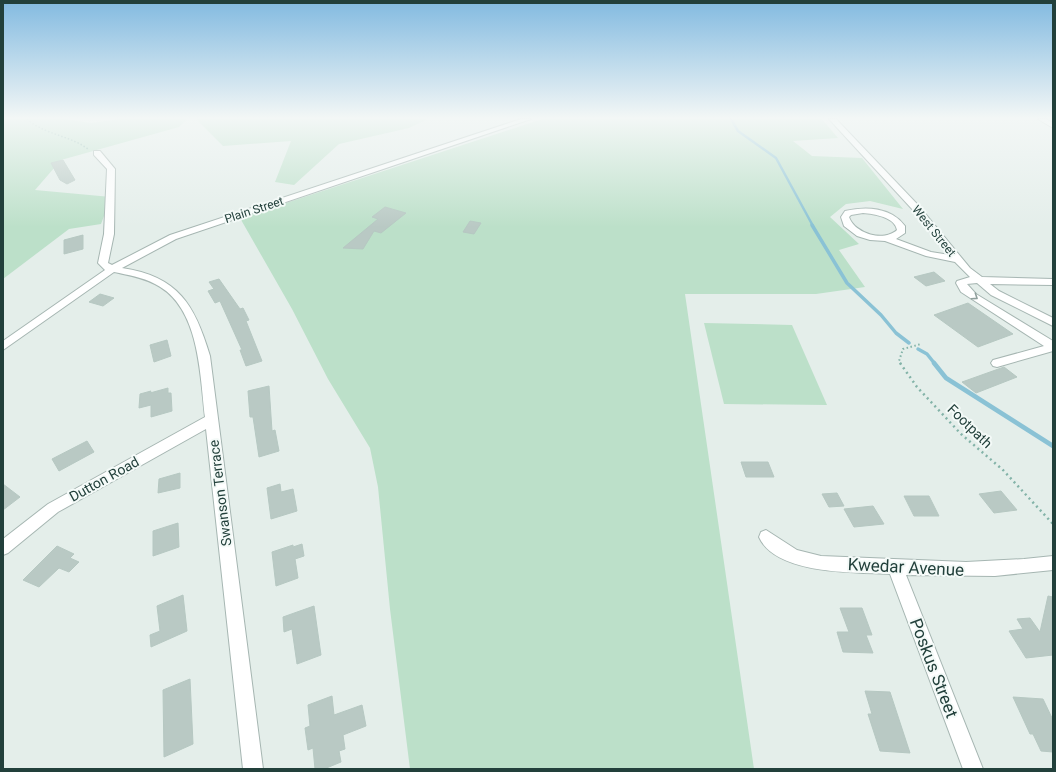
<svg xmlns="http://www.w3.org/2000/svg" width="1056" height="772" viewBox="0 0 1056 772" font-family="Roboto,sans-serif">
<rect width="100%" height="100%" fill="#e4eeea"/>
<g fill="#bce0c9">
<polygon points="3,119 66,119 91,123 119,119 187,119 179,127 61,160 35,190 111,197 101,224 69,229 3,279"/>
<polygon points="196,119 428,119 409,128 339,144 294,185 275,182 291,141 223,146"/>
<polygon points="542,119 822,119 838,138 793,141 812,156 862,158 903,209 870,201 846,204 830,217 859,244 839,250 865,287 816,294 685,294 754,769 410,769 390,609 378,487 370,448 328,379 292,309 240,218"/>
<polygon points="704,323 792,325 827,405 724,404"/>
</g>
<g fill="none" stroke-linecap="round" stroke-linejoin="round">
<polyline stroke="#8ac2d5" stroke-width="2.5" points="731,119 738,131 776,158 813,226"/>
<g stroke="#8ac2d5" stroke-width="3.5">
<polyline points="812,225 847,283 881,315 896,333 909,343"/>
<polyline points="918,349 927,354 935,364"/>
</g>
<polyline stroke="#8ac2d5" stroke-width="4.5" points="934,363 946,378 1053,446"/>
</g>
<g fill="#b9c9c4" stroke="#b6c8c2">
<polygon points="63,160 75,180 67,184 60,180 51,163"/>
<polygon points="385,207 406,213 381,233 374,231 363,249 343,248 378,219 372,217"/>
<polygon points="470,221 481,223 474,234 463,232"/>
<polygon points="83,235 83,249 64,254 64,240"/>
<polygon points="934,272 945,281 926,286 914,277"/>
<polygon points="219,279 240,309 243,308 249,320 246,321 262,361 246,366 240,350 242,350 220,301 215,303 208,291 214,289 209,282"/>
<polygon points="100,294 114,298 103,306 89,302"/>
<polygon points="968,303 1013,334 978,347 934,315"/>
<polygon points="167,340 171,356 154,362 150,345"/>
<polygon points="1004,367 1017,377 976,393 962,382"/>
<polygon points="269,386 272,431 275,430 279,451 259,457 253,417 250,417 248,391"/>
<polygon points="168,388 168,393 171,393 172,411 151,417 151,405 139,408 140,394 151,391 150,393"/>
<polygon points="87,441 94,452 59,471 52,459"/>
<polygon points="741,462 768,462 774,477 746,477"/>
<polygon points="180,473 180,488 158,493 159,479"/>
<polygon points="3,484 20,497 3,510"/>
<polygon points="280,484 281,492 293,489 297,511 271,519 267,488"/>
<polygon points="1001,491 1017,510 994,513 979,494"/>
<polygon points="837,493 844,506 829,507 822,494"/>
<polygon points="904,496 929,496 939,516 914,516"/>
<polygon points="873,506 884,524 854,527 844,509"/>
<polygon points="178,523 179,547 153,556 153,531"/>
<polygon points="302,544 304,556 295,559 298,578 276,586 272,552 293,545 293,547"/>
<polygon points="57,546 74,554 70,558 79,562 69,572 59,568 39,587 23,580"/>
<polygon points="183,595 187,631 151,647 150,635 160,631 157,606"/>
<polygon points="1048,596 1053,597 1053,655 1026,658 1009,631 1023,629 1017,619 1030,618 1040,632"/>
<polygon points="314,606 321,655 297,664 292,629 284,632 283,617"/>
<polygon points="840,608 862,608 872,635 866,635 873,653 843,652 837,632 849,632"/>
<polygon points="190,679 193,744 164,757 163,690"/>
<polygon points="865,691 890,692 910,753 880,751 868,714 872,714"/>
<polygon points="332,696 334,715 362,705 366,726 343,735 345,749 339,751 341,762 324,769 315,769 313,748 308,750 305,728 310,726 308,705"/>
<polygon points="1013,697 1043,699 1053,720 1053,752 1041,751 1033,734 1030,734"/>
</g>
<g fill="none" stroke-linecap="round" stroke-linejoin="round">
<g stroke="#a6b6b2" stroke-width="2">
<g id="minor">
<path d="M521,119H531L176,239L122,268C178,276 195,305 210,356L263,769H243L206,429L58,512L8,553L3,555V539L48,504L205,417C200,375 200,306 155,284C142,277 128,275 114,272L3,350V341L105,270L98,263L104,234L107,169L94,155V151H100L115,169L114,234L108,263L112,265L170,235Z"/>
<path d="M829,119H836L918,205L970,268L982,277L1053,279V285L990,284L999,291L1053,318V326L991,295L977,283L967,284L976,294L1053,341V351L997,367L993,366L991,363L993,360L1044,346L961,292L956,283L957,281L970,277L955,262L926,256L885,241L870,240L857,236L844,226L841,217L845,211C866,206 891,207 905,226V233L896,239L931,252L950,255L912,209ZM863,213C874,214 895,217 897,230C884,242 855,234 849,217L851,215Z"/>
<polygon points="1038,119 1046,119 1053,123 1053,128"/>
<path d="M766,530L797,550L821,556L966,562L1024,559L1053,556V570L995,576L906,575L983,769H963L890,574C855,572 776,575 759,537L761,532Z"/>
</g>
</g>
<path stroke="#83b3a8" stroke-width="1.5" stroke-dasharray="1.5 2" stroke-linecap="butt" d="M27,119C45,135 69,135 88,149"/>
<polyline stroke="#83b3a8" stroke-width="2" stroke-dasharray="1.5 2.5" stroke-linecap="butt" points="901,364 899,361 903,349 921,344"/>
<polyline stroke="#83b3a8" stroke-width="2.5" stroke-dasharray="2 3.5" stroke-linecap="butt" points="900,363 917,387 961,434 1003,470 1053,524"/>
<use href="#minor" fill="#fff" fill-rule="evenodd"/>
</g>
<defs><path id="oneway-chevron" d="M-2-3.5L2.5 0L-2 3.5" fill="none" stroke-width="1.6" stroke-linecap="round" stroke-linejoin="round"/></defs>
<use stroke="#90a09d" href="#oneway-chevron" transform="translate(975 297) rotate(34)"/>
<linearGradient id="sky" x2="0" y2="1"><stop stop-color="#82bae0"/><stop offset="0.52" stop-color="#f3f7f6"/><stop offset="1" stop-color="#f3f7f6" stop-opacity="0"/></linearGradient>
<rect width="1056" height="227" fill="url(#sky)"/>
<g text-anchor="middle" stroke-width="4" stroke-linejoin="round" paint-order="stroke">
<g font-size="12" fill="#22403b" stroke="#f4faf8">
<text transform="translate(254 210) rotate(-18)" y="4">Plain Street</text>
<text transform="translate(934 231) rotate(51)" y="4">West Street</text>
</g>
<g font-size="14" fill="#22403b" stroke="#f4faf8">
<text transform="translate(970 426) rotate(44)" y="5">Footpath</text>
<text transform="translate(104 479) rotate(-29)" y="5">Dutton Road</text>
<text transform="translate(220 493) rotate(-97)" y="5">Swanson Terrace</text>
</g>
<g font-size="17" fill="#22403b" stroke="#f4faf8">
<text transform="translate(906 567) rotate(3)" y="6">Kwedar Avenue</text>
<text transform="translate(934 668) rotate(69)" y="6">Poskus Street</text>
</g>
</g>
<rect width="1056" height="772" fill="none" stroke="#22403b" stroke-width="8"/>
</svg>
